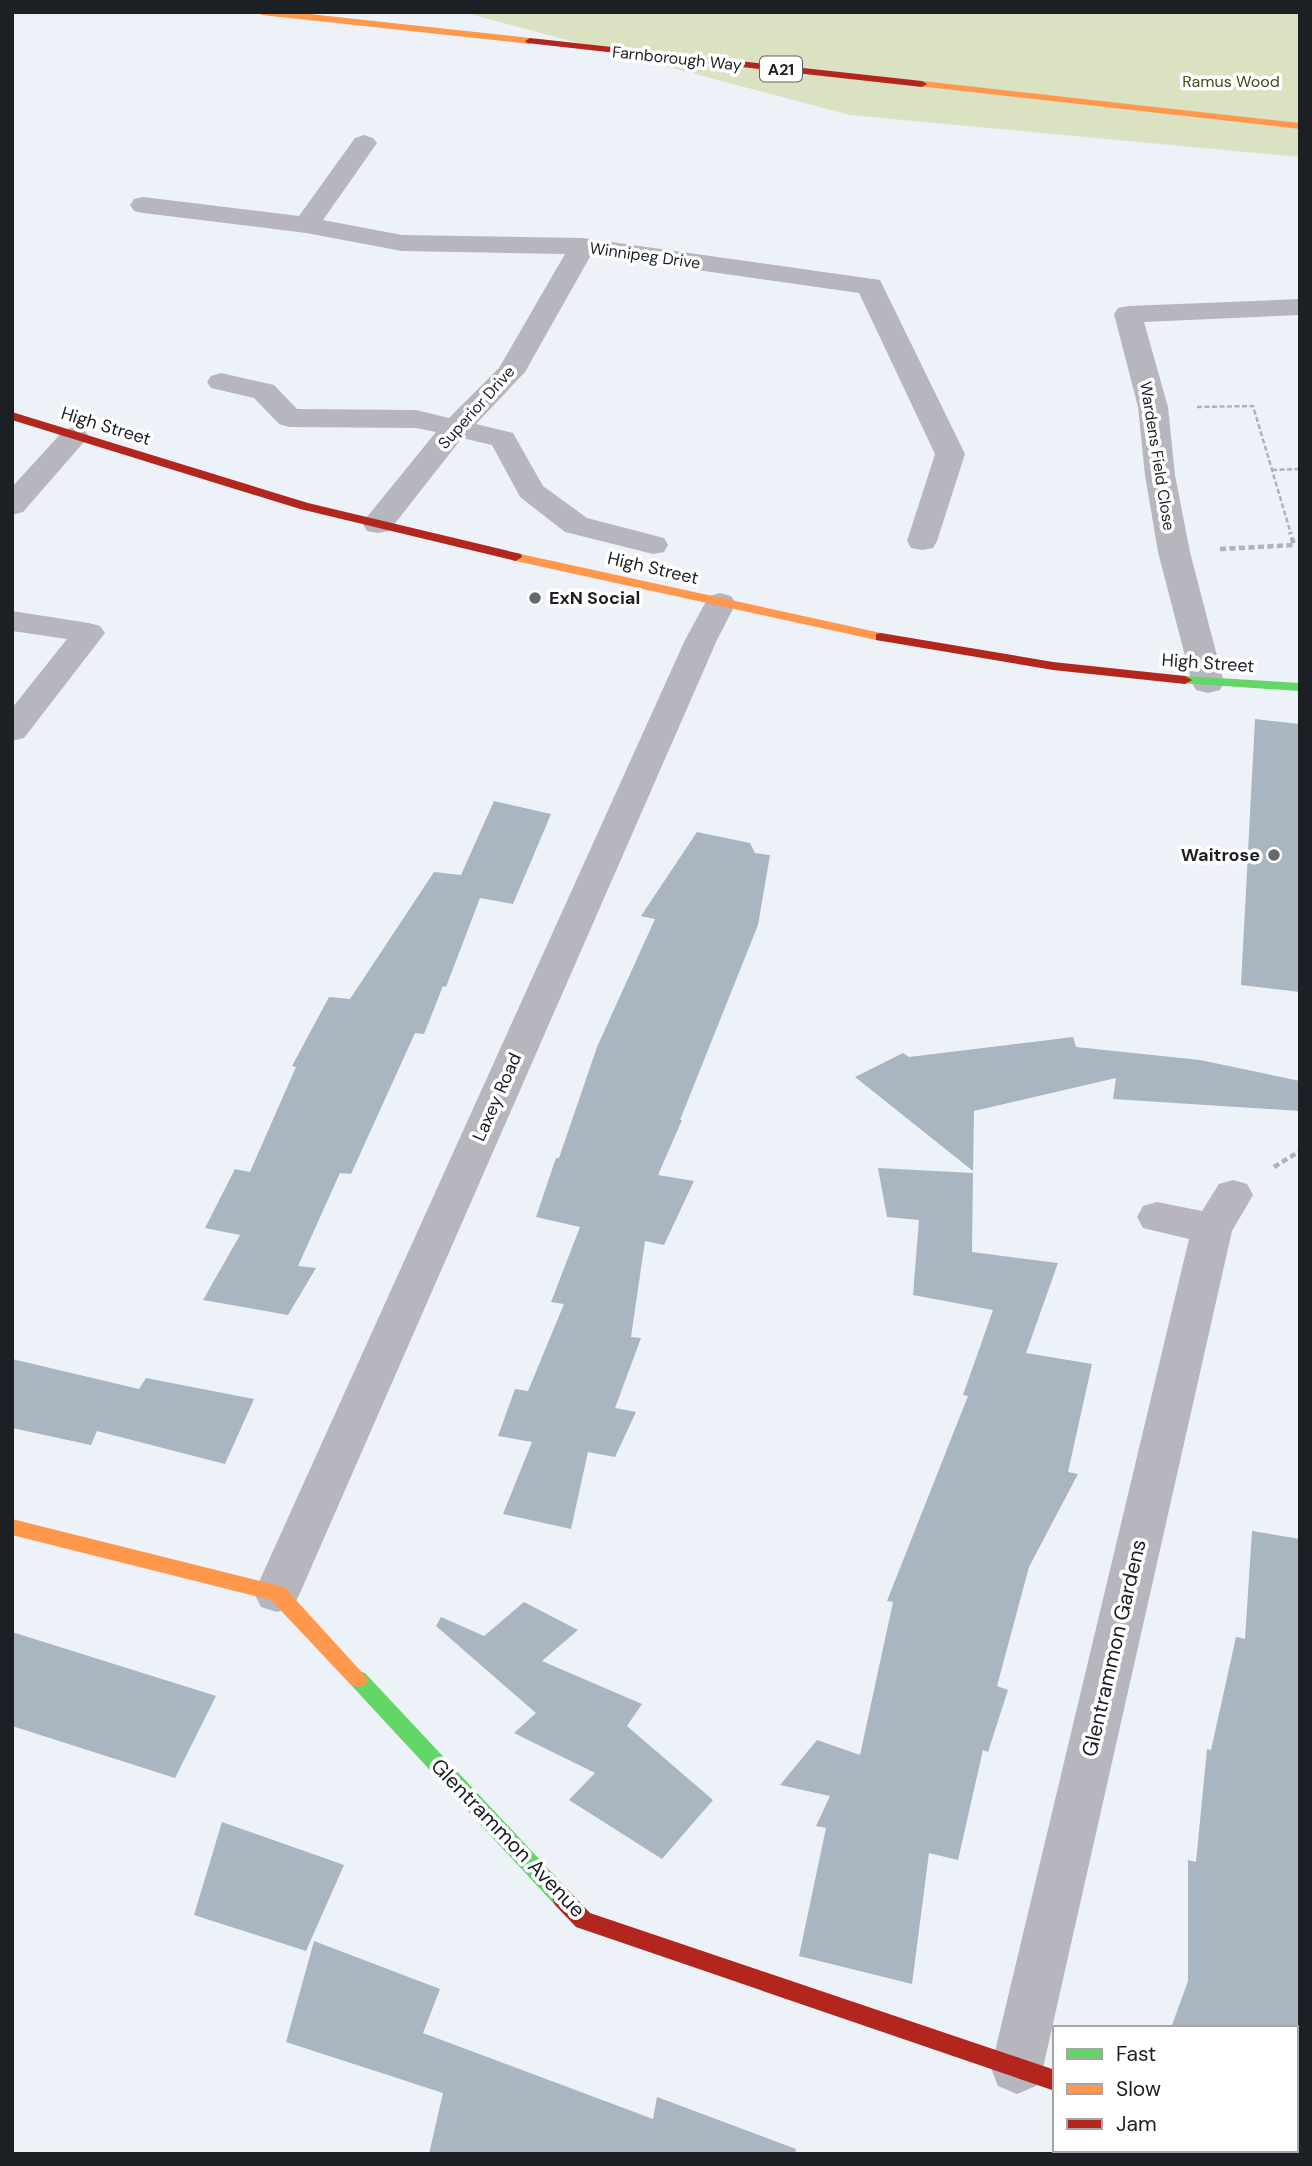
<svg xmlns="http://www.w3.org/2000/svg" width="1312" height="2166" viewBox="0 0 1312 2166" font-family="'DM Sans',sans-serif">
<rect width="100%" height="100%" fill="#edf2f8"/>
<polygon fill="#dae2c1" points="462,12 1300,12 1300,157 850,115"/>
<g fill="#aab5c2">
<polygon points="1255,719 1300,724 1300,992 1241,985"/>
<polygon points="494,801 551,814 513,904 480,898 446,987 443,986 424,1034 415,1033 351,1174 340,1173 298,1266 316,1268 288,1315 203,1300 240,1235 205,1228 235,1169 250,1172 296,1067 292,1066 329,997 350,999 434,872 461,875"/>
<polygon points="697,832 750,843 755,853 770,855 758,925 680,1120 682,1120 658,1175 694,1181 664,1245 645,1241 631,1337 641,1338 615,1408 636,1412 615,1457 588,1452 571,1529 503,1514 532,1442 498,1436 515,1389 528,1391 564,1304 551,1302 580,1227 536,1217 556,1158 559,1158 597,1047 655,919 641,916"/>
<polygon points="1073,1037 1076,1047 1200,1060 1300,1081 1300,1111 1113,1099 1116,1078 974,1111 973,1171 855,1077 903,1053 909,1057"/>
<polygon points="878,1168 973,1173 972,1252 1058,1263 1026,1353 1092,1364 1068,1472 1078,1474 1029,1567 997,1686 1008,1690 988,1752 983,1750 958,1860 929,1853 912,1984 799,1956 826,1828 816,1826 830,1796 780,1785 817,1740 860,1755 893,1602 887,1601 968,1396 963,1395 993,1310 913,1295 919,1220 887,1217"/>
<polygon points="12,1359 139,1389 146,1378 254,1399 225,1464 97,1431 91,1445 12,1428"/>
<polygon points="1252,1531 1300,1539 1300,2028 1171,2028 1188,1981 1188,1860 1196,1862 1207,1749 1211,1750 1236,1637 1245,1639"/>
<polygon points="524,1602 578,1630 542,1661 642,1704 627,1726 713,1800 662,1859 569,1800 595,1773 514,1733 536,1713 436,1626 441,1617 484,1636"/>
<polygon points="12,1632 216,1696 175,1778 12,1726"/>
<polygon points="222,1822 344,1865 306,1951 194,1915"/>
<polygon points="314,1941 440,1989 423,2033 653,2119 657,2097 796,2149 795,2154 429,2154 443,2093 286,2042"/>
</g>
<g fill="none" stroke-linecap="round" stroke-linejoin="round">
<g stroke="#b1b2b8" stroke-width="2.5" stroke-dasharray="5 2.5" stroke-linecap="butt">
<polyline points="1197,407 1253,406 1291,534"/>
<polyline points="1272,470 1300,469"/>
</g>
<g stroke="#b1b2b8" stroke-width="4.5" stroke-dasharray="6 3.5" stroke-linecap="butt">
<polyline points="1220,549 1294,545 1290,532"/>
<polyline points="1274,1167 1300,1151"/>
</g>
<g fill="#b7b6bf" fill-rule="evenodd">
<polygon points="364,135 373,138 377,143 323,220 402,235 583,238 880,280 965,454 937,541 933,548 922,550 911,548 907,541 935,454 859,293 591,255 525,372 476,424 513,433 543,486 587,518 664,538 668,545 664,552 653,554 565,532 520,497 492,445 462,438 389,531 378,533 367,531 363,524 367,517 436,432 416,428 289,427 279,424 254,398 211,388 207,382 211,376 221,373 274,385 297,409 416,410 449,418 499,368 565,254 402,251 306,233 143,213 134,211 130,205 134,199 143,197 299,216 355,138"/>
<polygon points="1300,299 1300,315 1144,322 1168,407 1175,475 1190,552 1224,683 1220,690 1208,693 1196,690 1192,683 1158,552 1145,475 1138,407 1114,314 1118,308 1128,306"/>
<polygon points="74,427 84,430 89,436 84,442 23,512 12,515 12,487 64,430"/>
<polygon points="720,593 731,596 736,603 717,640 300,1593 293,1607 277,1612 261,1607 254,1593 685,640 709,596"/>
<polygon points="12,611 89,623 100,626 105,633 24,738 12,741 12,708 67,639 12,631"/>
<polygon points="1233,1180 1247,1184 1253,1195 1232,1231 1043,2068 1036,2086 1017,2094 998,2086 991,2068 1189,1239 1143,1228 1137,1217 1143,1206 1157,1202 1202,1211 1219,1184"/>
<polygon points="1228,2150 1290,2150 1292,2154 1230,2154"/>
</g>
<g fill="#63d668" fill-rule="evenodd">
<polygon points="1185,676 1300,683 1300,691 1180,683 1180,677"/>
<polygon points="358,1671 365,1673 569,1891 572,1898 569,1905 562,1908 555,1905 351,1685 348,1679 351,1673"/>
</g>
<g fill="#ff974d" fill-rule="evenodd">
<polygon points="257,12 291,12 530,38 535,41 530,44 262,15"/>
<polygon points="922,81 1300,123 1300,129 918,86 918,82"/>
<polygon points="516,553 881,633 888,637 881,641 511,560 511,554"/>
<polygon points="12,1519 284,1587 368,1679 365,1685 358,1687 351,1685 271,1600 12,1535"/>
</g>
<g fill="#b3261e" fill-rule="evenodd">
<polygon points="530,38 922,81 927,84 922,87 527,43 525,41"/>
<polygon points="12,412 308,503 521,554 522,557 516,561 300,509 12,420"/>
<polygon points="881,633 1053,662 1185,676 1192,680 1185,684 1053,670 876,640 876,634"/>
<polygon points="562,1888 569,1891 590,1913 1055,2070 1055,2091 576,1927 555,1905 552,1898 555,1891"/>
</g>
</g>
<g fill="#65696e" stroke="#fff" stroke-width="2.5">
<circle cx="535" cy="598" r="7"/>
<circle cx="1274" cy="855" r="7"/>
</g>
<g text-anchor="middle" stroke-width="7" stroke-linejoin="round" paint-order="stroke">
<g font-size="16" fill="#1c1f23" stroke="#fff">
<text transform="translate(677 58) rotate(6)" y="6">Farnborough Way</text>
<text transform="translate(645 255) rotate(8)" y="6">Winnipeg Drive</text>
<text transform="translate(476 407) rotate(-48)" y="6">Superior Drive</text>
<text transform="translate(1158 456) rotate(81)" y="6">Wardens Field Close</text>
</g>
<rect fill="#fff" stroke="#606265" stroke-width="2" x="760" y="56.5" width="42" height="25" rx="5"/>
<g font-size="16" font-weight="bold" fill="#1c1f23">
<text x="781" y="75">A21</text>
</g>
<g font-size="16" fill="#444b18" stroke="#fff">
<text x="1231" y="87">Ramus Wood</text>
</g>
<g font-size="18" fill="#1c1f23" stroke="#fff">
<text transform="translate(106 426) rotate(17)" y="6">High Street</text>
<text transform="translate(653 568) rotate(13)" y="6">High Street</text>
<text transform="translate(1208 663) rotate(4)" y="6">High Street</text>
<text transform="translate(497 1097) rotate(-66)" y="6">Laxey Road</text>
</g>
<g font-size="18" font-weight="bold" fill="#1c1f23" stroke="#fff" text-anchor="start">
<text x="549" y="604">ExN Social</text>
<text x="1260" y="861" text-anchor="end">Waitrose</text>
</g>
<g font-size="21" fill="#1c1f23" stroke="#fff">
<text transform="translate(1114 1648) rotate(-77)" y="7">Glentrammon Gardens</text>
<text transform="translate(508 1838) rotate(46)" y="7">Glentrammon Avenue</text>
</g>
</g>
<rect width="1312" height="2166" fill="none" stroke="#1c1f23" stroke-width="28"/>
<rect x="1053" y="2026" width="245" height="126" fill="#ffffff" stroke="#a4a5a7" stroke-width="2"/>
<rect x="1067" y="2049" width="35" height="10" fill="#63d668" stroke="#a4a5a7" stroke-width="2"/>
<text x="1116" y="2061" font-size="21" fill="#1c1f23">Fast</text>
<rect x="1067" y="2084" width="35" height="10" fill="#ff974d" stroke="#a4a5a7" stroke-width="2"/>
<text x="1116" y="2096" font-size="21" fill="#1c1f23">Slow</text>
<rect x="1067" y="2119" width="35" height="10" fill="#b3261e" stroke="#a4a5a7" stroke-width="2"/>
<text x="1116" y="2131" font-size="21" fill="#1c1f23">Jam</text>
</svg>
